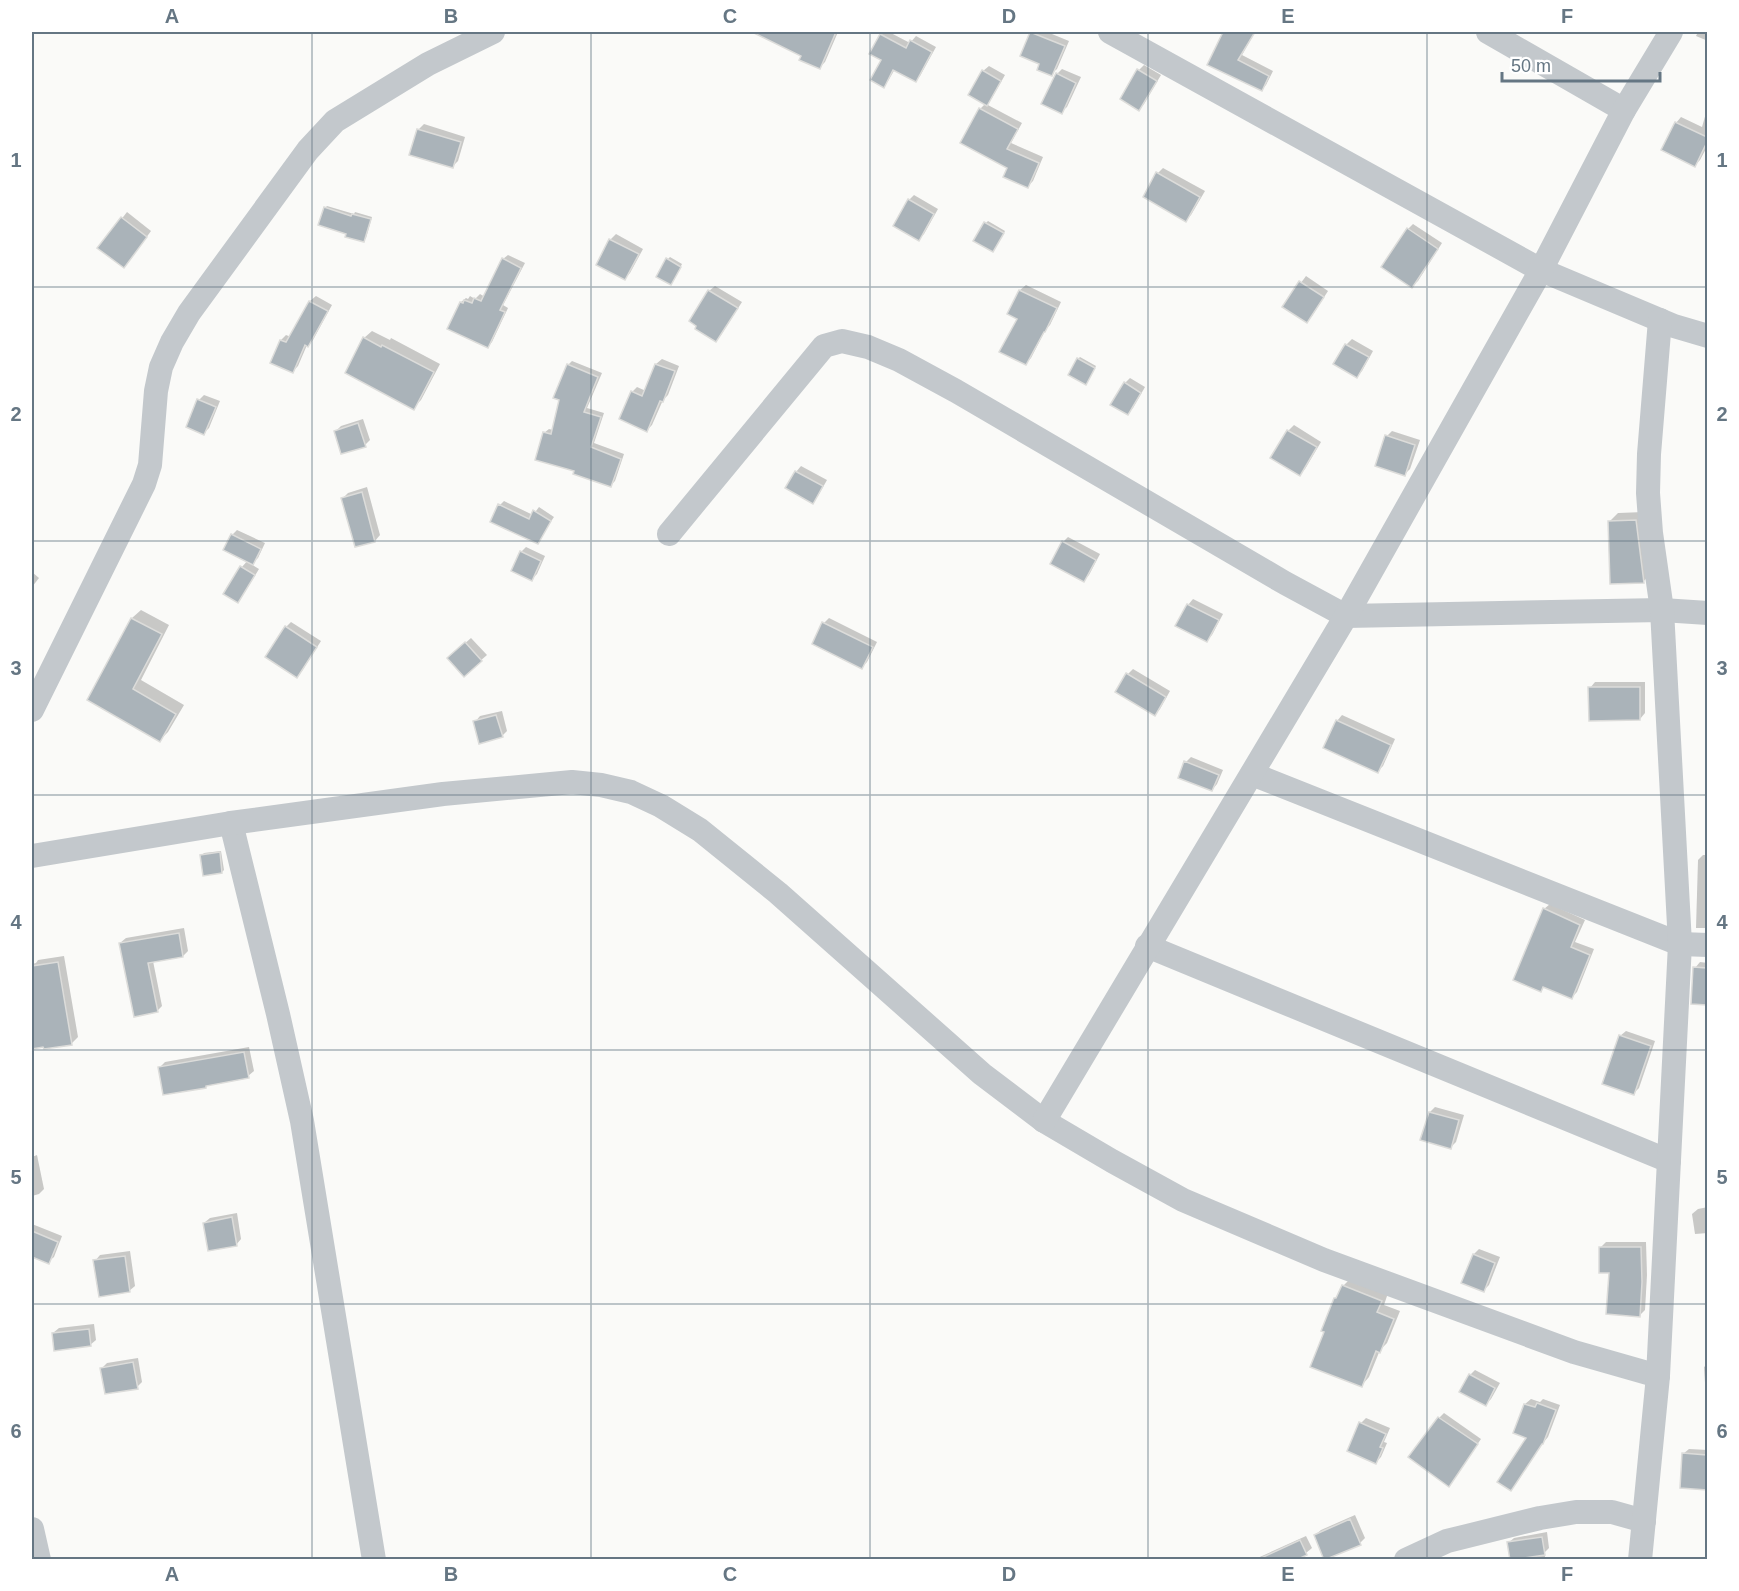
<svg xmlns="http://www.w3.org/2000/svg" width="1739" height="1591" viewBox="0 0 1739 1591" font-family="Arial,sans-serif">
<rect width="100%" height="100%" fill="#fafaf8"/>
<g fill="#0003">
<polygon points="769,32 838,32 825,62 820,67 803,56 766,37"/>
<polygon points="885,32 889,32 910,43 916,36 936,47 920,76 915,81 895,69 888,81 883,86 881,35"/>
<polygon points="1032,32 1047,32 1069,41 1057,69 1051,74 1041,63 1022,55"/>
<polygon points="1225,32 1255,32 1242,55 1273,71 1266,85 1261,90 1209,64"/>
<polygon points="1698,32 1708,32 1708,41 1696,36"/>
<polygon points="1144,65 1161,75 1144,104 1139,109 1139,70"/>
<polygon points="989,66 1005,75 992,98 986,104 1022,123 1011,143 1043,157 1033,181 1028,186 1008,167 962,142 980,109 986,103 970,94 983,71"/>
<polygon points="1062,69 1081,77 1067,107 1061,112 1057,74"/>
<polygon points="1708,106 1708,145 1700,160 1695,165 1676,123 1681,117 1702,127"/>
<polygon points="424,124 465,137 458,161 453,166 418,130"/>
<polygon points="1163,168 1205,191 1191,215 1186,220 1145,196 1158,173"/>
<polygon points="914,195 938,209 924,234 919,239 909,200"/>
<polygon points="327,206 354,214 355,212 372,217 366,238 364,240 348,233 325,208"/>
<polygon points="127,212 151,231 129,261 99,248"/>
<polygon points="988,221 1005,231 995,248 986,223"/>
<polygon points="1413,224 1442,243 1418,281 1412,286 1408,229"/>
<polygon points="616,234 643,249 630,273 625,278 598,264 610,240"/>
<polygon points="508,255 525,263 503,305 508,308 492,342 487,347 449,329 461,302 466,298 468,299 470,296 475,299 480,294 485,297 503,259"/>
<polygon points="670,257 682,264 673,281 668,259"/>
<polygon points="1306,276 1328,291 1312,316 1307,321 1284,306"/>
<polygon points="1026,285 1061,302 1050,325 1046,329 1031,358 1025,364 1019,318 1009,314 1020,290"/>
<polygon points="715,286 742,302 721,335 716,340 709,291"/>
<polygon points="316,296 332,305 313,340 307,345 298,366 293,371 281,340 286,335 291,337 310,301"/>
<polygon points="372,331 390,340 391,338 440,364 421,400 413,408 364,338"/>
<polygon points="1352,339 1373,351 1362,371 1357,376 1335,363 1346,345"/>
<polygon points="1080,357 1096,366 1088,381 1078,359"/>
<polygon points="662,359 679,366 668,395 663,400 652,425 647,430 632,392 637,387 646,391 656,364"/>
<polygon points="572,361 602,373 587,408 604,413 594,443 624,454 615,481 610,486 576,470 544,433 549,429 553,430 568,365"/>
<polygon points="1130,378 1145,387 1133,408 1127,413 1125,383"/>
<polygon points="204,395 220,401 209,428 204,433 199,400"/>
<polygon points="363,419 370,440 365,445 336,431 341,426"/>
<polygon points="1294,425 1321,442 1305,469 1300,474 1272,458 1288,431"/>
<polygon points="1392,431 1420,440 1410,469 1405,474 1387,436"/>
<polygon points="801,466 827,480 818,496 813,502 796,472"/>
<polygon points="367,487 380,535 375,541 343,498 348,493"/>
<polygon points="504,501 533,515 539,507 554,517 537,542 492,521 500,505"/>
<polygon points="1644,512 1651,573 1643,582 1610,521 1618,513"/>
<polygon points="237,530 265,543 258,558 251,564 259,569 243,595 238,601 225,594 242,567 248,560 232,535"/>
<polygon points="1068,537 1100,554 1089,575 1084,580 1063,542"/>
<polygon points="526,547 545,556 537,574 532,579 521,552"/>
<polygon points="32,572 39,578 32,587"/>
<polygon points="1193,599 1223,614 1212,635 1207,640 1188,605"/>
<polygon points="141,610 169,625 141,680 184,705 168,732 160,740 89,699 132,618"/>
<polygon points="829,618 877,642 867,662 862,667 824,623"/>
<polygon points="291,622 321,641 302,671 297,676 286,627"/>
<polygon points="471,638 487,655 464,675 454,653"/>
<polygon points="1133,669 1170,691 1160,709 1154,715 1128,674"/>
<polygon points="1595,682 1645,682 1645,713 1640,719 1590,688"/>
<polygon points="502,711 507,731 502,736 475,722 480,716"/>
<polygon points="1342,715 1395,739 1383,766 1378,771 1337,721"/>
<polygon points="1191,757 1223,770 1217,784 1212,790 1186,762"/>
<polygon points="221,851 224,870 222,872 202,855 204,853"/>
<polygon points="1703,855 1708,855 1708,928 1696,928 1698,860"/>
<polygon points="1550,904 1585,920 1575,942 1594,949 1577,992 1572,997 1545,986 1541,991 1544,909"/>
<polygon points="184,928 188,951 183,956 153,961 162,1006 157,1011 120,943 126,938"/>
<polygon points="64,956 78,1037 71,1044 32,1048 32,964 36,963 38,960"/>
<polygon points="1700,962 1708,963 1708,1003 1693,1003 1695,968"/>
<polygon points="1626,1031 1655,1041 1639,1088 1633,1094 1620,1036"/>
<polygon points="249,1047 254,1071 248,1076 209,1084 206,1087 160,1067 165,1062"/>
<polygon points="1435,1107 1464,1115 1456,1142 1451,1147 1430,1112"/>
<polygon points="37,1155 44,1189 39,1194 32,1196 32,1157"/>
<polygon points="1708,1207 1708,1233 1695,1234 1692,1214 1698,1209"/>
<polygon points="237,1213 241,1239 236,1245 204,1223 210,1218"/>
<polygon points="32,1224 62,1236 54,1257 48,1262 32,1255"/>
<polygon points="1606,1242 1646,1242 1647,1275 1645,1310 1640,1315 1610,1272 1600,1248"/>
<polygon points="1479,1249 1500,1257 1489,1285 1484,1290 1463,1282 1474,1254"/>
<polygon points="130,1251 135,1286 129,1291 95,1261 100,1255"/>
<polygon points="1351,1278 1388,1293 1384,1305 1400,1311 1387,1343 1380,1350 1369,1377 1362,1385 1335,1298 1340,1294 1343,1286"/>
<polygon points="94,1324 96,1340 90,1345 53,1333 59,1328"/>
<polygon points="138,1358 142,1382 137,1387 102,1368 107,1363"/>
<polygon points="1708,1364 1708,1400 1706,1400 1704,1367"/>
<polygon points="1475,1370 1500,1383 1491,1399 1486,1404 1470,1375"/>
<polygon points="1531,1399 1540,1402 1543,1399 1560,1405 1548,1437 1543,1443 1516,1484 1511,1489 1528,1437 1525,1404"/>
<polygon points="1444,1413 1481,1439 1453,1480 1439,1418"/>
<polygon points="1366,1418 1390,1428 1384,1442 1387,1443 1381,1457 1376,1462 1361,1423"/>
<polygon points="1689,1449 1708,1450 1708,1489 1681,1487 1683,1454"/>
<polygon points="1355,1515 1365,1538 1360,1543 1315,1535 1321,1530"/>
<polygon points="1547,1532 1549,1548 1544,1553 1546,1560 1511,1560 1508,1543 1514,1538"/>
<polygon points="1306,1536 1312,1548 1306,1553 1292,1560 1253,1560"/>
</g>
<g fill="#aab3b9" stroke="#dcdcda" stroke-width="1.5">
<polygon points="752,32 836,32 820,69 799,60 801,56"/>
<polygon points="1030,32 1065,46 1052,76 1037,70 1039,64 1020,56"/>
<polygon points="1223,32 1255,32 1238,60 1269,76 1262,91 1207,65"/>
<polygon points="880,34 906,48 910,40 932,52 916,82 893,70 884,88 870,80 881,60 869,54"/>
<polygon points="1137,69 1157,81 1139,111 1120,99"/>
<polygon points="982,70 1001,81 987,106 968,95"/>
<polygon points="1056,73 1076,83 1062,114 1041,104"/>
<polygon points="979,108 1018,129 1007,149 1039,163 1028,188 1003,177 1007,168 960,143"/>
<polygon points="1675,122 1707,137 1707,142 1695,167 1661,150"/>
<polygon points="417,129 461,142 453,168 409,155"/>
<polygon points="1156,172 1200,197 1186,222 1143,197"/>
<polygon points="908,199 934,214 919,241 893,226"/>
<polygon points="324,207 351,216 352,214 371,219 364,242 345,237 346,234 318,225"/>
<polygon points="121,217 147,237 124,268 97,248"/>
<polygon points="984,222 1004,233 993,252 973,241"/>
<polygon points="1407,228 1438,249 1412,288 1381,267"/>
<polygon points="609,239 639,254 625,280 596,265"/>
<polygon points="502,258 521,268 500,310 505,312 488,348 447,329 460,302 463,303 464,300 472,303 474,298 481,301"/>
<polygon points="666,258 681,267 671,285 656,277"/>
<polygon points="1299,281 1324,297 1307,323 1282,307"/>
<polygon points="708,290 738,308 716,342 695,329 696,326 689,321"/>
<polygon points="1019,290 1057,308 1045,332 1044,332 1026,365 999,352 1017,319 1007,314"/>
<polygon points="309,301 328,311 308,347 305,345 293,373 270,363 280,340 286,342"/>
<polygon points="363,337 381,347 382,345 434,372 414,410 345,373"/>
<polygon points="1345,344 1369,357 1357,378 1333,364"/>
<polygon points="1077,358 1095,368 1086,385 1068,375"/>
<polygon points="567,364 598,377 584,412 601,417 591,447 621,459 611,487 573,474 574,471 535,460 543,432 551,434 559,400 553,398"/>
<polygon points="655,364 675,371 663,402 660,401 647,432 619,419 631,391 642,396"/>
<polygon points="1124,382 1141,393 1128,415 1110,405"/>
<polygon points="197,399 216,407 204,435 186,427"/>
<polygon points="358,423 366,447 341,454 334,431"/>
<polygon points="1287,430 1317,447 1300,476 1270,458"/>
<polygon points="1385,435 1415,445 1405,476 1375,466"/>
<polygon points="795,471 823,486 813,504 785,488"/>
<polygon points="362,492 375,542 355,547 341,498"/>
<polygon points="498,504 529,519 533,510 551,521 538,544 490,522"/>
<polygon points="1636,520 1644,583 1610,584 1608,521"/>
<polygon points="231,534 261,549 253,565 223,550"/>
<polygon points="1062,541 1096,560 1084,582 1050,564"/>
<polygon points="520,551 541,561 532,581 511,571"/>
<polygon points="240,566 255,575 238,603 223,594"/>
<polygon points="1187,604 1219,620 1207,642 1175,626"/>
<polygon points="131,618 162,634 133,689 176,714 160,742 87,700"/>
<polygon points="822,622 873,647 862,669 812,644"/>
<polygon points="285,626 317,647 297,678 265,657"/>
<polygon points="465,642 482,661 464,677 447,658"/>
<polygon points="1126,673 1166,697 1155,716 1115,692"/>
<polygon points="1588,687 1640,687 1640,720 1589,721"/>
<polygon points="496,715 503,737 479,744 473,721"/>
<polygon points="1336,720 1391,745 1378,773 1323,748"/>
<polygon points="1184,761 1219,775 1212,791 1178,778"/>
<polygon points="220,852 222,873 203,876 200,855"/>
<polygon points="1543,908 1580,925 1571,947 1590,955 1572,999 1543,987 1541,992 1513,980"/>
<polygon points="179,933 183,957 148,963 158,1012 134,1017 119,943"/>
<polygon points="58,962 72,1045 44,1049 43,1047 32,1049 32,966"/>
<polygon points="1693,967 1707,968 1707,1005 1691,1004"/>
<polygon points="1619,1035 1651,1046 1634,1095 1602,1084"/>
<polygon points="244,1052 249,1078 206,1086 206,1088 163,1095 158,1067"/>
<polygon points="1429,1112 1459,1120 1451,1149 1420,1140"/>
<polygon points="232,1217 237,1246 208,1251 203,1223"/>
<polygon points="32,1231 58,1242 49,1264 32,1257"/>
<polygon points="1599,1247 1641,1247 1642,1282 1640,1317 1606,1314 1609,1273 1599,1273"/>
<polygon points="1473,1254 1495,1263 1484,1292 1461,1283"/>
<polygon points="125,1256 130,1292 99,1297 93,1260"/>
<polygon points="1342,1285 1382,1301 1377,1312 1394,1319 1380,1353 1376,1351 1362,1387 1310,1367 1324,1332 1321,1331 1334,1298 1336,1298"/>
<polygon points="89,1329 91,1346 54,1351 52,1333"/>
<polygon points="133,1362 138,1389 105,1394 100,1368"/>
<polygon points="1469,1374 1495,1388 1486,1406 1459,1392"/>
<polygon points="1537,1403 1556,1410 1543,1444 1542,1444 1511,1491 1497,1482 1526,1438 1513,1433 1524,1404 1535,1407"/>
<polygon points="1438,1417 1478,1444 1449,1487 1408,1457"/>
<polygon points="1359,1422 1386,1434 1380,1447 1383,1448 1376,1464 1347,1451"/>
<polygon points="1682,1453 1707,1455 1707,1490 1680,1488"/>
<polygon points="1350,1519 1361,1545 1324,1560 1314,1535"/>
<polygon points="1542,1537 1545,1555 1510,1560 1507,1542"/>
<polygon points="1300,1540 1307,1555 1296,1560 1257,1560"/>
</g>
<g fill="none" stroke-linecap="round" stroke-linejoin="round">
<g stroke="#c3c8cc" stroke-width="24">
<polyline points="1110,32 1541,270 1674,326 1708,336"/>
<polyline points="1488,32 1624,110"/>
<polyline points="669,534 824,346 842,341 868,347 899,360 956,391 1285,583 1346,616 1662,610 1708,613"/>
<polyline points="32,710 144,484 150,465 156,391 161,367 172,342 189,313 308,150 335,121 428,64 493,32"/>
<polyline points="1252,774 1680,944 1708,945"/>
<polyline points="231,823 278,1014 302,1121 374,1560"/>
<polyline points="32,856 231,823 443,794 572,782 601,785 631,792 661,806 700,830 778,893 982,1074 1044,1121 1112,1161 1183,1200 1324,1260 1574,1352 1658,1376"/>
<polyline points="1147,946 1669,1161"/>
<polyline points="1044,1121 1346,616 1541,270 1624,110 1671,32"/>
<polyline points="32,1529 39,1560"/>
<polyline points="1406,1560 1447,1541 1540,1518 1576,1512 1612,1512 1644,1521"/>
<polyline points="1640,1560 1658,1376 1680,944 1662,610 1651,533 1648,493 1649,454 1660,320"/>
</g>
</g>
<path fill="none" stroke="#657683" stroke-width="1.5" stroke-opacity="0.55" d="M312,32V1560M591,32V1560M870,32V1560M1148,32V1560M1427,32V1560M32,287H1708M32,541H1708M32,795H1708M32,1050H1708M32,1304H1708"/>
<rect width="1739" height="1591" fill="none" stroke="#ffffff" stroke-width="66"/>
<path d="M1502 72v9h158v-9" fill="none" stroke="#657683" stroke-width="3"/>
<text x="1511" y="72" font-size="18" fill="#657683" stroke="#ffffff" stroke-width="4.5" paint-order="stroke">50 m</text>
<rect x="33" y="33" width="1673" height="1525" fill="none" stroke="#657683" stroke-width="2"/>
<g font-size="20" text-anchor="middle" font-weight="bold" fill="#657683">
<text x="172" y="23">A</text>
<text x="451" y="23">B</text>
<text x="730" y="23">C</text>
<text x="1009" y="23">D</text>
<text x="1288" y="23">E</text>
<text x="1567" y="23">F</text>
<text x="16" y="167">1</text>
<text x="1722" y="167">1</text>
<text x="16" y="421">2</text>
<text x="1722" y="421">2</text>
<text x="16" y="675">3</text>
<text x="1722" y="675">3</text>
<text x="16" y="929">4</text>
<text x="1722" y="929">4</text>
<text x="16" y="1184">5</text>
<text x="1722" y="1184">5</text>
<text x="16" y="1438">6</text>
<text x="1722" y="1438">6</text>
<text x="172" y="1581">A</text>
<text x="451" y="1581">B</text>
<text x="730" y="1581">C</text>
<text x="1009" y="1581">D</text>
<text x="1288" y="1581">E</text>
<text x="1567" y="1581">F</text>
</g>
</svg>
